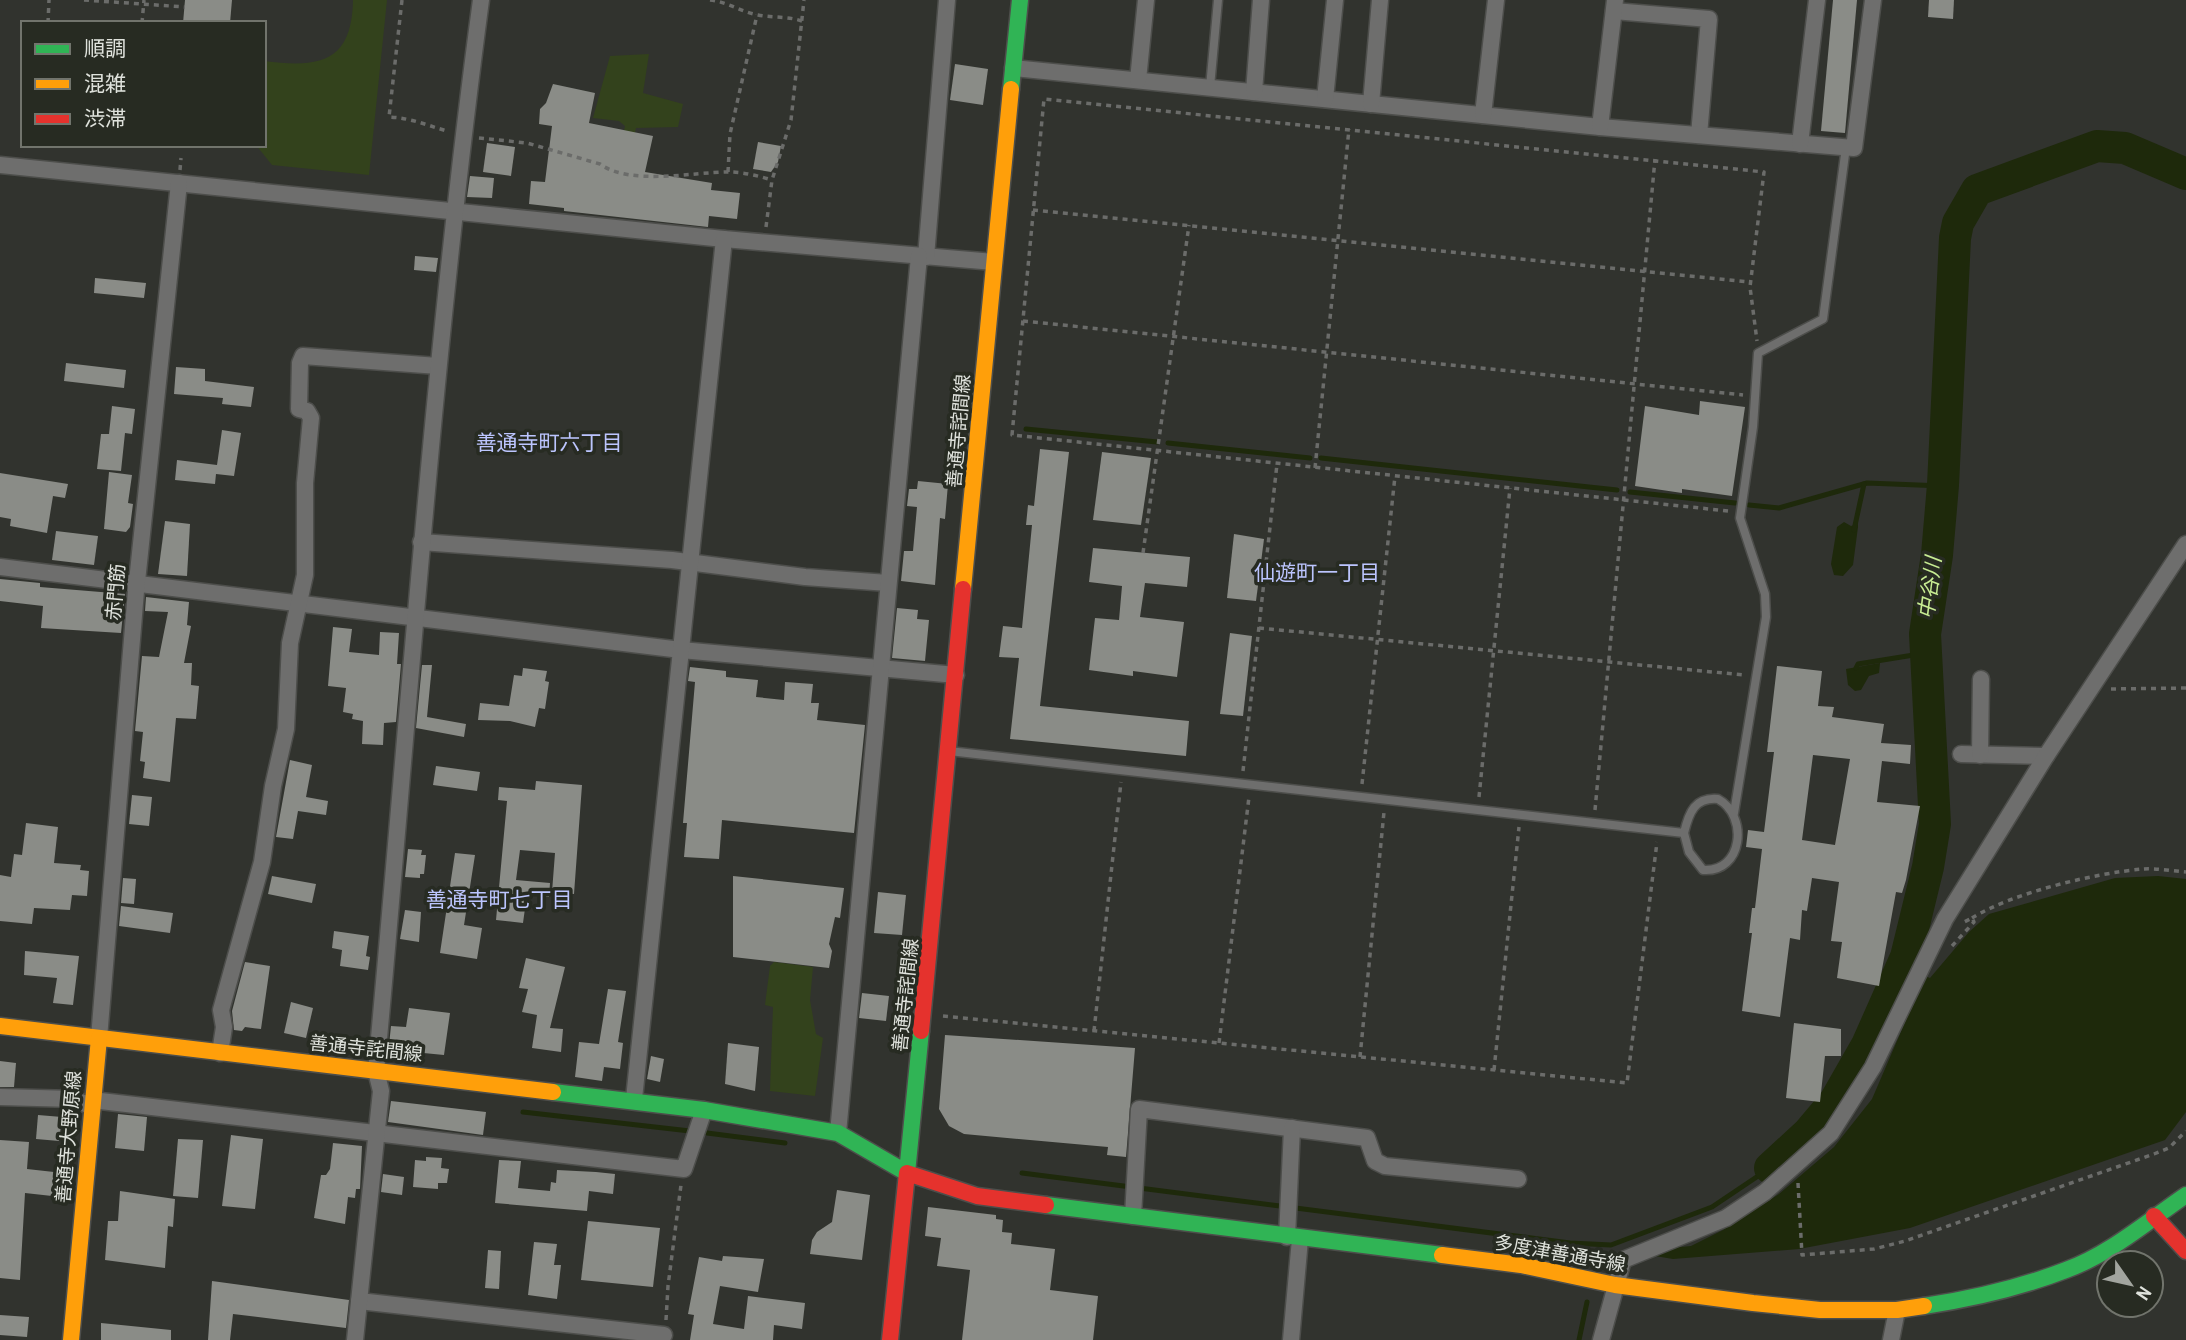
<svg xmlns="http://www.w3.org/2000/svg" width="2186" height="1340" viewBox="0 0 2186 1340" font-family="'Archivo Narrow','Noto Sans JP',sans-serif">
<rect width="100%" height="100%" fill="#31332e"/>
<g fill="#33421c">
<path d="M353,0H387L369,175L272,165L256,145H264V61C319,68 352,63 353,0Z"/>
<polygon points="649,54 643,93 683,104 678,127 636,128 628,166 620,149 625,126 619,121 593,118 610,56"/>
<polygon points="774,962 813,967 810,1000 816,1034 823,1038 815,1096 770,1091 773,1007 765,1005 770,966"/>
</g>
<g fill="#1e290b">
<polygon points="1844,522 1851,526 1858,524 1858,527 1853,565 1843,576 1834,575 1831,564 1837,527"/>
<polygon points="1880,663 1879,673 1869,676 1861,690 1855,691 1848,685 1846,669"/>
<polygon points="2158,876 2186,879 2186,1112 2165,1140 1910,1228 1799,1249 1673,1259 1649,1255 1660,1249 1691,1246 1723,1230 1779,1194 1834,1147 1872,1099 1925,976 1930,978 1969,932 1989,914 2115,878"/>
</g>
<g fill="none" stroke-linecap="round" stroke-linejoin="round">
<g stroke="#1e290b" stroke-width="5">
<polyline points="1026,429 1157,442"/>
<polyline points="1168,443 1310,458"/>
<polyline points="1321,458 1617,490"/>
<polyline points="1630,492 1735,503"/>
<polyline points="1749,505 1779,508 1867,483 1943,486"/>
<polyline points="1854,530 1864,484"/>
<polyline points="1856,668 1858,664 1926,653"/>
<polyline points="523,1112 690,1131"/>
<polyline points="707,1133 785,1143"/>
<polyline points="1022,1173 1570,1243 1611,1245 1712,1207 1770,1168"/>
<polyline points="1579,1340 1587,1302"/>
</g>
<polyline stroke="#1e290b" stroke-width="32" points="1770,1168 1808,1133 1835,1101 1867,1045 1906,957 1928,867 1935,824 1925,634 1937,555 1943,485 1955,238 1958,223 1977,190 2097,146 2125,148 2186,174"/>
</g>
<g fill="#8a8c87" fill-rule="evenodd">
<polygon points="185,0 232,0 230,23 183,23"/>
<polygon points="1833,0 1857,0 1845,133 1821,131"/>
<polygon points="1929,0 1954,0 1953,19 1928,17"/>
<polygon points="955,64 988,69 983,105 950,100"/>
<polygon points="553,84 595,93 589,123 653,136 645,172 712,183 711,190 740,193 737,219 709,216 708,227 564,211 564,208 529,204 531,181 545,182 552,126 539,124 540,109 546,103"/>
<polygon points="758,142 781,146 778,162 771,172 753,169"/>
<polygon points="487,143 515,147 511,176 483,172"/>
<polygon points="470,176 494,178 492,198 467,197"/>
<polygon points="415,256 438,258 436,272 414,270"/>
<polygon points="95,278 146,283 144,298 94,293"/>
<polygon points="66,363 126,370 124,388 64,381"/>
<polygon points="176,367 205,369 205,381 254,387 251,407 222,404 223,398 174,394"/>
<polygon points="1700,401 1745,407 1732,496 1682,489 1682,493 1635,486 1645,406 1699,415"/>
<polygon points="112,406 135,409 132,434 125,433 121,471 97,469 101,434 109,434"/>
<polygon points="222,430 241,433 234,476 216,474 215,484 175,480 177,460 217,465"/>
<polygon points="1040,449 1069,452 1040,706 1189,721 1186,756 1010,739 1019,658 999,657 1003,626 1022,628 1032,525 1026,525 1028,505 1034,506"/>
<polygon points="1102,452 1151,458 1141,525 1093,520"/>
<polygon points="109,472 132,475 128,503 133,504 130,527 126,532 104,529"/>
<polygon points="0,473 68,484 65,498 53,496 47,533 10,526 11,519 0,517"/>
<polygon points="918,481 948,484 945,519 940,518 935,585 901,581 904,551 913,551 917,507 907,506 909,489 917,489"/>
<polygon points="165,521 190,524 187,576 158,574"/>
<polygon points="56,531 98,536 94,565 52,560"/>
<polygon points="1234,534 1264,539 1256,601 1227,598"/>
<polygon points="1093,548 1190,557 1187,587 1145,583 1140,617 1184,622 1177,677 1133,671 1133,676 1089,670 1095,618 1119,620 1122,586 1089,582"/>
<polygon points="0,579 40,583 40,587 125,594 121,633 41,628 43,606 0,601"/>
<polygon points="146,597 189,602 187,625 191,626 184,663 192,663 191,685 199,686 196,719 176,718 170,782 143,778 145,762 140,761 143,732 135,731 142,656 159,657 168,612 145,611"/>
<polygon points="897,608 918,610 917,619 929,620 925,661 892,658"/>
<polygon points="333,627 352,629 349,652 379,655 380,632 399,633 397,664 401,664 396,722 384,723 383,745 362,744 363,721 352,719 353,714 343,712 346,688 328,686"/>
<polygon points="1230,633 1252,636 1243,716 1220,714"/>
<polygon points="422,665 432,665 427,717 466,724 464,737 416,728"/>
<path d="M1777,666L1822,671L1818,706L1834,707L1832,717L1884,724L1881,743L1911,745L1910,764L1882,761L1877,802L1920,806L1906,880L1902,893L1896,892L1879,986L1837,978L1842,942L1831,941L1839,882L1812,878L1807,911L1802,910L1800,940L1790,938L1780,1017L1742,1011L1752,933H1749L1752,908H1755L1762,849L1746,847L1748,830L1764,832L1774,752H1767ZM1813,755L1850,759L1835,845L1802,840Z"/>
<polygon points="690,667 726,671 726,677 758,680 756,697 784,700 785,682 813,684 811,703 819,703 817,720 865,725 854,833 722,820 719,859 684,857 687,823 683,823 695,682 688,681"/>
<polygon points="523,668 547,671 545,681 549,682 545,709 539,708 535,727 510,721 478,720 480,703 509,706 514,675 522,676"/>
<polygon points="290,760 312,765 306,797 328,801 326,815 298,811 293,839 276,837"/>
<polygon points="436,766 480,772 477,791 433,785"/>
<polygon points="536,781 582,785 574,894 552,892 555,853 520,850 516,880 550,883 549,897 527,894 523,923 496,920 507,801 498,800 499,787 535,790"/>
<polygon points="132,795 152,797 149,826 129,824"/>
<polygon points="26,823 58,827 54,863 81,865 80,870 89,871 87,896 72,895 70,910 34,908 32,924 0,921 0,875 11,877 14,854 22,855"/>
<polygon points="408,849 422,850 421,855 426,855 424,874 420,874 420,878 405,877"/>
<polygon points="455,853 475,855 464,925 482,928 477,959 440,953"/>
<polygon points="272,876 316,884 312,903 268,894"/>
<polygon points="733,876 844,888 840,918 835,917 829,944 832,951 829,968 733,957"/>
<polygon points="123,878 136,879 134,904 121,903"/>
<polygon points="878,892 906,895 902,935 874,933"/>
<polygon points="121,906 173,913 170,933 119,926"/>
<polygon points="405,910 421,912 419,942 400,939"/>
<polygon points="334,931 369,936 366,956 370,957 368,970 340,966 342,950 332,948"/>
<polygon points="25,951 79,956 73,1005 53,1003 57,978 24,975"/>
<polygon points="526,958 565,967 550,1028 563,1029 561,1052 532,1048 537,1015 522,1012 528,989 519,988"/>
<polygon points="245,962 270,966 261,1029 245,1027 242,1031 234,1030 232,1011"/>
<polygon points="608,989 626,991 618,1042 623,1043 620,1069 604,1067 602,1081 575,1077 579,1042 599,1044"/>
<polygon points="862,993 889,996 886,1021 859,1018"/>
<polygon points="291,1002 313,1008 306,1038 284,1033"/>
<polygon points="409,1008 450,1013 444,1055 403,1051 404,1046 389,1045 391,1026 406,1027"/>
<polygon points="1794,1023 1841,1029 1841,1056 1825,1056 1820,1102 1786,1098"/>
<polygon points="945,1035 1135,1048 1126,1157 1107,1155 1108,1147 964,1134 949,1126 939,1109"/>
<polygon points="728,1043 759,1047 755,1091 725,1084"/>
<polygon points="651,1056 664,1059 660,1082 647,1079"/>
<polygon points="0,1061 16,1063 14,1087 0,1087"/>
<polygon points="391,1101 486,1112 483,1135 388,1122"/>
<polygon points="118,1114 147,1117 144,1151 115,1148"/>
<polygon points="38,1115 62,1117 59,1141 36,1139"/>
<polygon points="231,1135 263,1139 255,1209 222,1206"/>
<polygon points="178,1139 203,1140 198,1198 173,1196"/>
<polygon points="0,1140 29,1142 27,1169 54,1172 52,1196 25,1193 20,1280 0,1278"/>
<polygon points="333,1143 362,1146 360,1189 356,1189 355,1198 348,1197 345,1224 314,1218 321,1175 326,1175 330,1169"/>
<polygon points="426,1157 442,1158 441,1168 449,1169 447,1183 438,1183 438,1189 413,1187 415,1160 426,1161"/>
<polygon points="499,1160 521,1161 518,1188 550,1191 551,1182 556,1183 557,1170 596,1172 615,1174 613,1194 589,1191 587,1211 495,1203"/>
<polygon points="383,1174 404,1177 402,1195 381,1192"/>
<polygon points="837,1190 870,1195 862,1260 810,1254 812,1240 817,1232 832,1222"/>
<polygon points="120,1191 175,1199 173,1227 168,1226 165,1268 105,1260 108,1221 118,1221"/>
<polygon points="928,1207 996,1215 996,1219 1003,1220 1002,1232 1012,1233 1011,1244 1055,1249 1050,1290 1098,1296 1093,1340 962,1340 970,1270 937,1266 941,1238 925,1236"/>
<polygon points="588,1221 660,1228 653,1287 581,1280"/>
<polygon points="534,1242 557,1244 554,1265 561,1265 557,1299 528,1295"/>
<polygon points="488,1250 501,1251 499,1289 485,1288"/>
<polygon points="723,1256 764,1259 758,1292 720,1286 713,1324 744,1329 748,1296 805,1303 802,1329 774,1325 773,1340 690,1340 694,1315 688,1314 699,1257 722,1261"/>
<polygon points="212,1281 349,1300 346,1328 233,1314 230,1340 208,1340"/>
<polygon points="0,1315 29,1317 27,1337 0,1335"/>
<polygon points="101,1323 171,1330 171,1340 101,1340"/>
</g>
<g fill="none" stroke-linecap="round" stroke-linejoin="round">
<g stroke="#4d4e4b" stroke-width="11">
<g id="lane">
<polyline points="1210,87 1218,0"/>
<path d="M949,751L1684,833C1689,812 1695,797 1718,799C1749,816 1743,873 1703,870L1689,852L1684,833"/>
<polyline points="1734,813 1766,617 1765,594 1740,518 1753,427 1758,353 1823,319 1846,147"/>
</g>
</g>
<g stroke="#4d4e4b" stroke-width="19">
<g id="street">
<polyline points="1614,11 1709,19 1699,135"/>
<polyline points="1013,68 1600,127 1854,148 1873,0"/>
<polyline points="1138,80 1146,0"/>
<polyline points="1254,92 1261,0"/>
<polyline points="1325,99 1335,0"/>
<polyline points="1371,104 1380,0"/>
<polyline points="1483,115 1496,0"/>
<polyline points="1600,127 1615,0"/>
<polyline points="1800,144 1817,0"/>
<polyline points="0,165 724,239 994,262"/>
<polyline points="926,257 947,0"/>
<polyline points="421,542 672,560 805,577 888,583"/>
<polyline points="0,567 681,650 956,675"/>
<polyline points="1961,754 2046,756"/>
<polyline points="1980,755 1981,679"/>
<polyline points="99,1038 136,591 179,183"/>
<polyline points="220,1053 224,1027 221,1010 262,862 273,786 286,729 290,643 305,575 305,483 311,418 307,411 299,409 300,363 303,356 438,366"/>
<polyline points="0,1097 74,1099 92,1107"/>
<polyline points="634,1099 724,239"/>
<polyline points="92,1100 684,1169 704,1110"/>
<path d="M838,1133C866,841 891,548 919,256"/>
<polyline points="1133,1216 1139,1109 1367,1138 1375,1161 1385,1166 1518,1179"/>
<polyline points="1287,1237 1292,1128"/>
<polyline points="359,1301 664,1335"/>
<path d="M355,1340L381,1091L376,1071C409,713 433,356 481,0"/>
<polyline points="1291,1340 1300,1239"/>
<polyline points="1601,1340 1623,1260 1726,1218 1765,1192 1831,1133 1873,1067 1945,919 2046,756 2186,544"/>
<polyline points="1891,1340 1897,1310"/>
</g>
</g>
<g stroke="#4d4e4b" stroke-width="19">
<g id="fast">
<polyline points="1011,89 1020,0"/>
<polyline points="553,1092 704,1110 838,1133 907,1173 921,1031"/>
<polyline points="1046,1205 1442,1255"/>
<path d="M1924,1306C1971,1299 2022,1287 2066,1270C2110,1254 2148,1221 2186,1195"/>
</g>
</g>
<g stroke="#4d4e4b" stroke-width="19">
<g id="slow">
<polyline points="963,589 1011,89"/>
<polyline points="0,1026 553,1092"/>
<polyline points="1442,1255 1521,1265 1615,1285 1753,1303 1820,1310 1897,1310 1924,1306"/>
<polyline points="71,1340 99,1038"/>
</g>
</g>
<g stroke="#4d4e4b" stroke-width="19">
<g id="jam">
<polyline points="921,1031 963,589"/>
<polyline points="2154,1216 2186,1251"/>
<polyline points="890,1340 907,1173 977,1196 1046,1205"/>
</g>
</g>
<g stroke="#6b6c6a" stroke-width="3.5" stroke-dasharray="5 5" stroke-linecap="butt">
<polyline points="84,0 185,7"/>
<path d="M402,0L389,117C411,118 426,125 447,131"/>
<path d="M710,0C728,2 741,12 758,15C773,18 787,16 802,21"/>
<polyline points="48,23 49,0"/>
<polyline points="142,23 144,0"/>
<path d="M479,138L527,143L600,164C630,186 693,172 729,172C743,172 759,176 772,180"/>
<polyline points="181,147 182,145"/>
<polyline points="180,170 181,158"/>
<polyline points="728,172 730,134 757,15"/>
<polyline points="1033,210 1750,282"/>
<polyline points="766,227 772,180 791,120 804,0"/>
<polyline points="1023,321 1743,395"/>
<polyline points="1315,468 1349,129"/>
<polyline points="1728,511 1012,435 1044,99 1764,172 1750,287 1757,341"/>
<polyline points="1143,553 1189,225"/>
<polyline points="1259,628 1744,675"/>
<polyline points="2111,689 2186,688"/>
<polyline points="1243,771 1277,464"/>
<polyline points="1362,784 1395,476"/>
<polyline points="1479,797 1510,488"/>
<polyline points="1595,810 1655,159"/>
<path d="M1972,918C2012,893 2095,873 2143,869C2157,868 2172,871 2186,872"/>
<polyline points="1952,946 1974,922 1972,918 1962,923"/>
<polyline points="943,1016 1627,1083 1657,842"/>
<polyline points="1094,1031 1121,782"/>
<polyline points="1219,1043 1249,797"/>
<polyline points="1360,1057 1384,812"/>
<polyline points="1494,1070 1519,827"/>
<polyline points="1798,1183 1802,1255 1874,1249 1905,1241 2154,1154 2169,1148 2186,1131"/>
<polyline points="666,1320 668,1286 681,1185"/>
</g>
<use href="#lane" stroke="#6e6e6d" stroke-width="8"/>
<use href="#street" stroke="#6e6e6d" stroke-width="16"/>
<use href="#fast" stroke="#30b455" stroke-width="16"/>
<use href="#slow" stroke="#ff9f0a" stroke-width="16"/>
<use href="#jam" stroke="#e5322d" stroke-width="16"/>
</g>
<g text-anchor="middle" stroke-width="7" stroke-linejoin="round" paint-order="stroke">
<g font-size="19" fill="#dfe2dc" stroke="#272b22">
<text transform="translate(958 431) rotate(-85)" y="7">善通寺詫間線</text>
<text transform="translate(115 592) rotate(-85)" y="7">赤門筋</text>
<text transform="translate(905 995) rotate(-84)" y="7">善通寺詫間線</text>
<text transform="translate(366 1048) rotate(6)" y="7">善通寺詫間線</text>
<text transform="translate(68 1137) rotate(-85)" y="7">善通寺大野原線</text>
<text transform="translate(1560 1253) rotate(10)" y="7">多度津善通寺線</text>
</g>
<g font-size="21" fill="#bcc5fe" stroke="#272b22">
<text x="549" y="450">善通寺町六丁目</text>
<text x="1317" y="580">仙遊町一丁目</text>
<text x="499" y="907">善通寺町七丁目</text>
</g>
<g font-size="21" font-style="italic" fill="#c7ec93" stroke="#272b22">
<text transform="translate(1930 588) rotate(-83)" y="7">中谷川</text>
</g>
</g>
<rect x="21" y="21" width="245" height="126" fill="#272b22" stroke="#71746c" stroke-width="2"/>
<rect x="35" y="44" width="35" height="10" fill="#30b455" stroke="#71746c" stroke-width="2"/>
<text x="84" y="56" font-size="21" fill="#dfe2dc">順調</text>
<rect x="35" y="79" width="35" height="10" fill="#ff9f0a" stroke="#71746c" stroke-width="2"/>
<text x="84" y="91" font-size="21" fill="#dfe2dc">混雑</text>
<rect x="35" y="114" width="35" height="10" fill="#e5322d" stroke="#71746c" stroke-width="2"/>
<text x="84" y="126" font-size="21" fill="#dfe2dc">渋滞</text>
<g transform="translate(2130 1284) rotate(124)"><circle r="33" fill="#272b22" stroke="#71746c" stroke-width="2"/>
<path d="M0-5L12 26L0 18L-12 26Z" fill="#a2a59f"/>
<text y="-10" font-size="19" font-weight="bold" text-anchor="middle" fill="#dfe2dc">N</text>
</g>
</svg>
